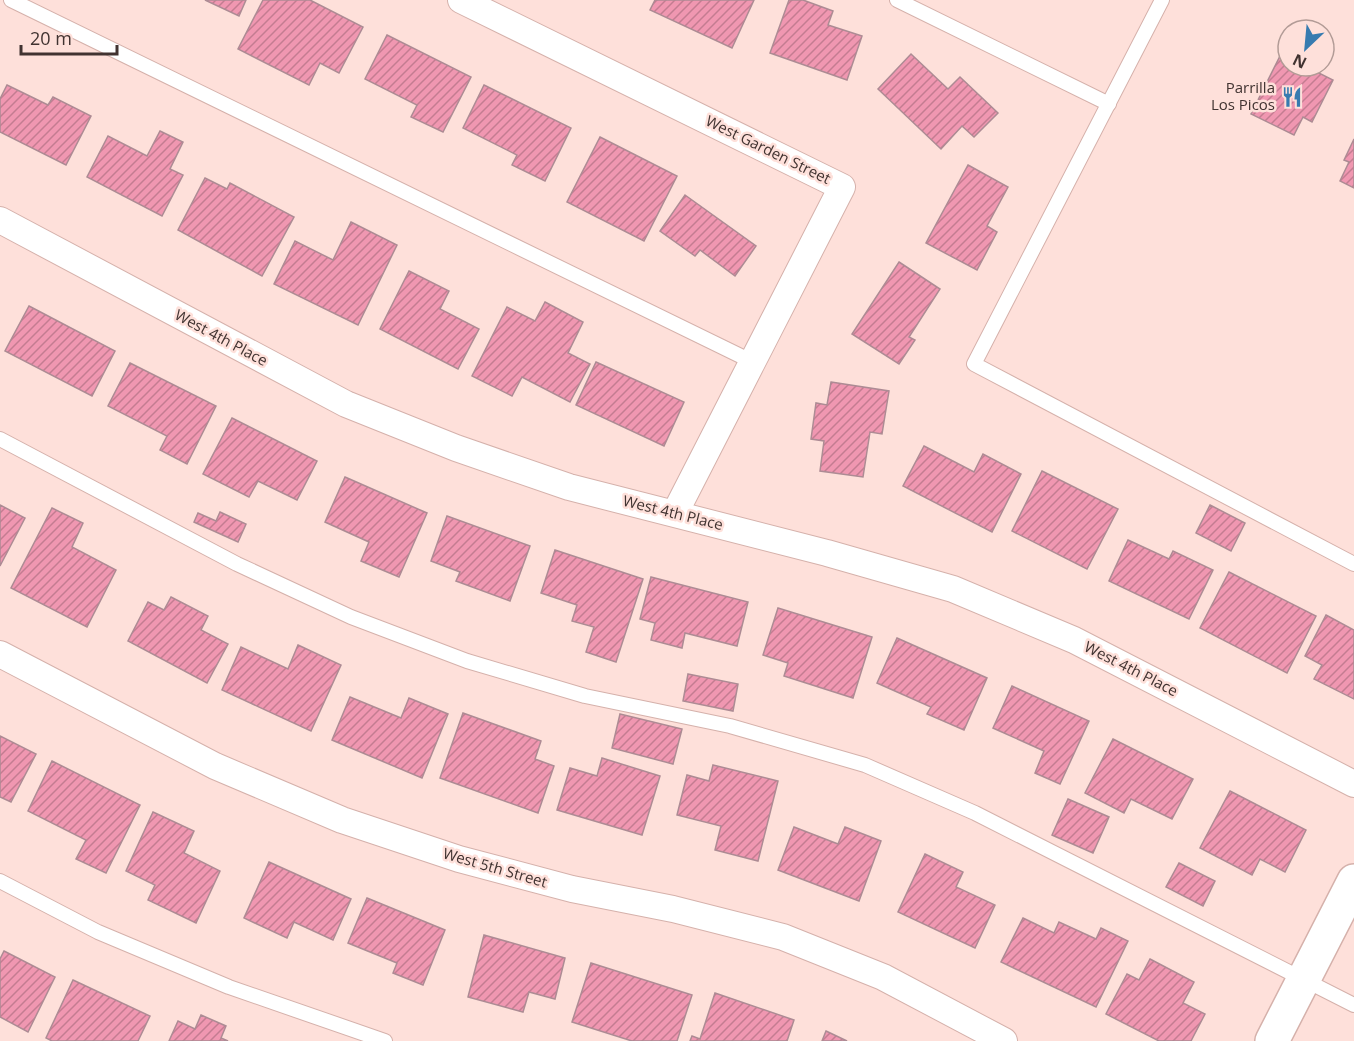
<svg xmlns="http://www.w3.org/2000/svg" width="1354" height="1041" viewBox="0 0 1354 1041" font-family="'Open Sans',sans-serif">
<defs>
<pattern id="building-hatch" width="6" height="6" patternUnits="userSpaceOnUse" patternTransform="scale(1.5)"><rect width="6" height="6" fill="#f097b1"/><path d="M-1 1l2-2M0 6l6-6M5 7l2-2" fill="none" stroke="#c47c91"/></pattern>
</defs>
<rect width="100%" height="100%" fill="#fee0da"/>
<g fill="url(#building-hatch)" stroke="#ad8b94" stroke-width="1.5">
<polygon points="205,0 246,0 239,16"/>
<polygon points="263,0 310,0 363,27 339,73 320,63 309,85 238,49"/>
<polygon points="655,0 754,0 732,48 650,10"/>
<polygon points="789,0 803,0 833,11 828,25 862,36 847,80 770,53"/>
<polygon points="387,35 471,77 443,132 411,117 417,105 365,79"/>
<polygon points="911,54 948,89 960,77 998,113 974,137 962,126 941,149 878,89"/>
<polygon points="1281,54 1288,57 1288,66 1305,66 1333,80 1312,122 1303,117 1294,135 1251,114"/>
<polygon points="7,85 48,105 53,97 91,116 66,165 0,132 0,99"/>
<polygon points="484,85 571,128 545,181 512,165 517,155 463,128"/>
<polygon points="160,131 183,142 170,169 183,175 162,216 87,177 108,136 147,156"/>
<polygon points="600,137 677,176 644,241 567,202"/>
<polygon points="1354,139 1354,188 1340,181 1349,162 1344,160"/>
<polygon points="968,165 1008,187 987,226 997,232 977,270 926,243"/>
<polygon points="205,178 227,189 230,183 294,217 262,276 178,230"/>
<polygon points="685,195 756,246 735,276 700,250 695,256 660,231"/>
<polygon points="351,222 397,245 358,325 274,284 295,241 333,260"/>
<polygon points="899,262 940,289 909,337 915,340 899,364 852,334"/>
<polygon points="409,271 449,291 440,309 479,329 458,369 380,329"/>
<polygon points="545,302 583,322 568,353 590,364 570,402 522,377 512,396 472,376 507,307 535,321"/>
<polygon points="29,306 115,351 92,396 5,351"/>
<polygon points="596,362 684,402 664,446 576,405"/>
<polygon points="130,363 216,406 187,464 160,450 167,436 108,406"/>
<polygon points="831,382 889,391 882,434 870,432 863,477 820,471 824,441 811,439 816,403 827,405"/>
<polygon points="232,418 317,461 297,500 258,481 249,497 203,474"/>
<polygon points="924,446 974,472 983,454 1021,474 992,532 903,486"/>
<polygon points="1042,471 1118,509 1087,569 1012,531"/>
<polygon points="345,477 427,513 399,577 361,561 369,542 325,522"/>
<polygon points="0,505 25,518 0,566"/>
<polygon points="1210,505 1245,523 1231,551 1196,533"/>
<polygon points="52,508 83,523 72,547 116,570 87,627 11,588"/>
<polygon points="220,512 246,524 238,542 194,522 198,513 216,521"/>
<polygon points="447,516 530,546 510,601 456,581 460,572 431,561"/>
<polygon points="1128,540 1169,559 1173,551 1213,570 1189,619 1109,581"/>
<polygon points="555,550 643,579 616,662 586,652 594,627 572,621 577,605 541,593"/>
<polygon points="1229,572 1316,616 1287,673 1200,628"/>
<polygon points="651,577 748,602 737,646 685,633 682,648 651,640 655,623 640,619"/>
<polygon points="171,597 208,616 201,630 228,644 207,683 128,641 148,602 164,610"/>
<polygon points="778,608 872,637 853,698 784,676 788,663 763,655"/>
<polygon points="1326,615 1354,630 1354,699 1314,679 1322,665 1305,656"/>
<polygon points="897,638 987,678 964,730 927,714 931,707 877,683"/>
<polygon points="298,645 341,665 311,731 222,690 241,647 288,669"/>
<polygon points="688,674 738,684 733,711 683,701"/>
<polygon points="1012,686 1089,721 1060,784 1035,773 1044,751 993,728"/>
<polygon points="350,697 401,718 409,698 448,714 422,778 332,740"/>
<polygon points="463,713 541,741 535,759 554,766 538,813 440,778"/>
<polygon points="620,714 682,729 673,764 612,748"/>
<polygon points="0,736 36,754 11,802 0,797"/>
<polygon points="1113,739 1193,779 1172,819 1131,799 1124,813 1085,793"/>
<polygon points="602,758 660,776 642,835 557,810 570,768 597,776"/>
<polygon points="52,761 140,805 106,873 76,859 86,840 28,811"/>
<polygon points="713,765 778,781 758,861 715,850 721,826 677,815 687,775 709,781"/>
<polygon points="1230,791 1306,830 1285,872 1260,859 1252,875 1200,848"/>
<polygon points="1068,799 1109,817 1093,853 1052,835"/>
<polygon points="153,812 194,831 184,853 220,871 196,923 148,900 155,885 126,871"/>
<polygon points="794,827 838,844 845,827 881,841 859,901 778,870"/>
<polygon points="925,854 963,872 956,887 995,905 975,948 898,912"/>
<polygon points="269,862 351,899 333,940 294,922 287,938 244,918"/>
<polygon points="1179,863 1215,881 1203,906 1166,887"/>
<polygon points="367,898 445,930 423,985 393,973 397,963 348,943"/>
<polygon points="1023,918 1054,933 1059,922 1096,939 1101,928 1128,941 1096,1007 1001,962"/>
<polygon points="484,935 565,958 555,999 529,992 523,1012 468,997"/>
<polygon points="4,951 55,977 28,1032 0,1017 0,959"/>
<polygon points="1150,959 1194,982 1183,1003 1205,1014 1191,1041 1159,1041 1106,1014 1127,974 1139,980"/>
<polygon points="591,963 692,995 677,1041 632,1041 572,1022"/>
<polygon points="73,980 150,1016 138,1041 52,1041 46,1038"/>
<polygon points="715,993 794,1020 787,1041 690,1041 692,1036 700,1039"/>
<polygon points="201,1015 226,1026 221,1038 228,1041 169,1041 178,1021 195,1029"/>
<polygon points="826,1031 847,1041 822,1041"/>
</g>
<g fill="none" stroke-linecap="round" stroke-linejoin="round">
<g stroke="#d5b1ab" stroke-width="16">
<g id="service">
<polyline points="11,0 753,362"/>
<polyline points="897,0 1109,104"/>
<polyline points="1162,0 974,364 1354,564"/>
<polyline points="0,439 237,564 351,617 467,661 585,696 730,726 865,765 975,813 1354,1005"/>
<polyline points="0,881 98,932 229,987 385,1041"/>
</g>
</g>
<g stroke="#d5b1ab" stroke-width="28">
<g id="minor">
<polyline points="461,0 842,187 675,513"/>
<polyline points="0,220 346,404 456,448 569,487 827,553 953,589 1074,640 1354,784"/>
<polyline points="0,654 215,766 342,820 459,859 572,889 673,909 783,937 883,977 1004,1041"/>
</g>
</g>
<g stroke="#d5b1ab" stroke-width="36">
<polyline id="tertiary" points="1272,1041 1354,881"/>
</g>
<use href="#service" stroke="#fff" stroke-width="14"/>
<use href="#minor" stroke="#fff" stroke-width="26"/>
<use href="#tertiary" stroke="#fff" stroke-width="33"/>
</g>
<defs>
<g id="restaurant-bare" transform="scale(1.62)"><path d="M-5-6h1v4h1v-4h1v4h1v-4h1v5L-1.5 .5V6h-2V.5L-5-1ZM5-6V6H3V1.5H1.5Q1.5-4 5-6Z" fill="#377bb0" stroke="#fee0da" stroke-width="2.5" paint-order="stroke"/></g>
</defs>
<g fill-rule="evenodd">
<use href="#restaurant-bare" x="1292" y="97"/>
</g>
<g text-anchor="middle" stroke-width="5" stroke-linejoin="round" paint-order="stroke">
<g font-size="15" fill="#413331" stroke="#fee0da" text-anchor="end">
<text x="1275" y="93">Parrilla<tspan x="1275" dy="17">Los Picos</tspan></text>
</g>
<g font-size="15" fill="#413331" stroke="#fee0da">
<text transform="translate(768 150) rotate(26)" y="5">West Garden Street</text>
<text transform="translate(221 338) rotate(28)" y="5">West 4th Place</text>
<text transform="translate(673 513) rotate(14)" y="5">West 4th Place</text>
<text transform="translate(1131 669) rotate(27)" y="5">West 4th Place</text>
<text transform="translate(495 868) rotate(16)" y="5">West 5th Street</text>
</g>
</g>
<g transform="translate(1306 48) rotate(206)"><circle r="28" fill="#fee0da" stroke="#b29b96" stroke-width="1.5"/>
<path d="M0-4.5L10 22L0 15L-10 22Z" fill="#377bb0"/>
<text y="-9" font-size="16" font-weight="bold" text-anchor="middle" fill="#413331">N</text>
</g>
<path d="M21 45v9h96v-9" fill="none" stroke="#413331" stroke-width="3"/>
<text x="30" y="45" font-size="18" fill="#413331" stroke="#fee0da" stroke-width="4.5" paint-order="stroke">20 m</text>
</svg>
